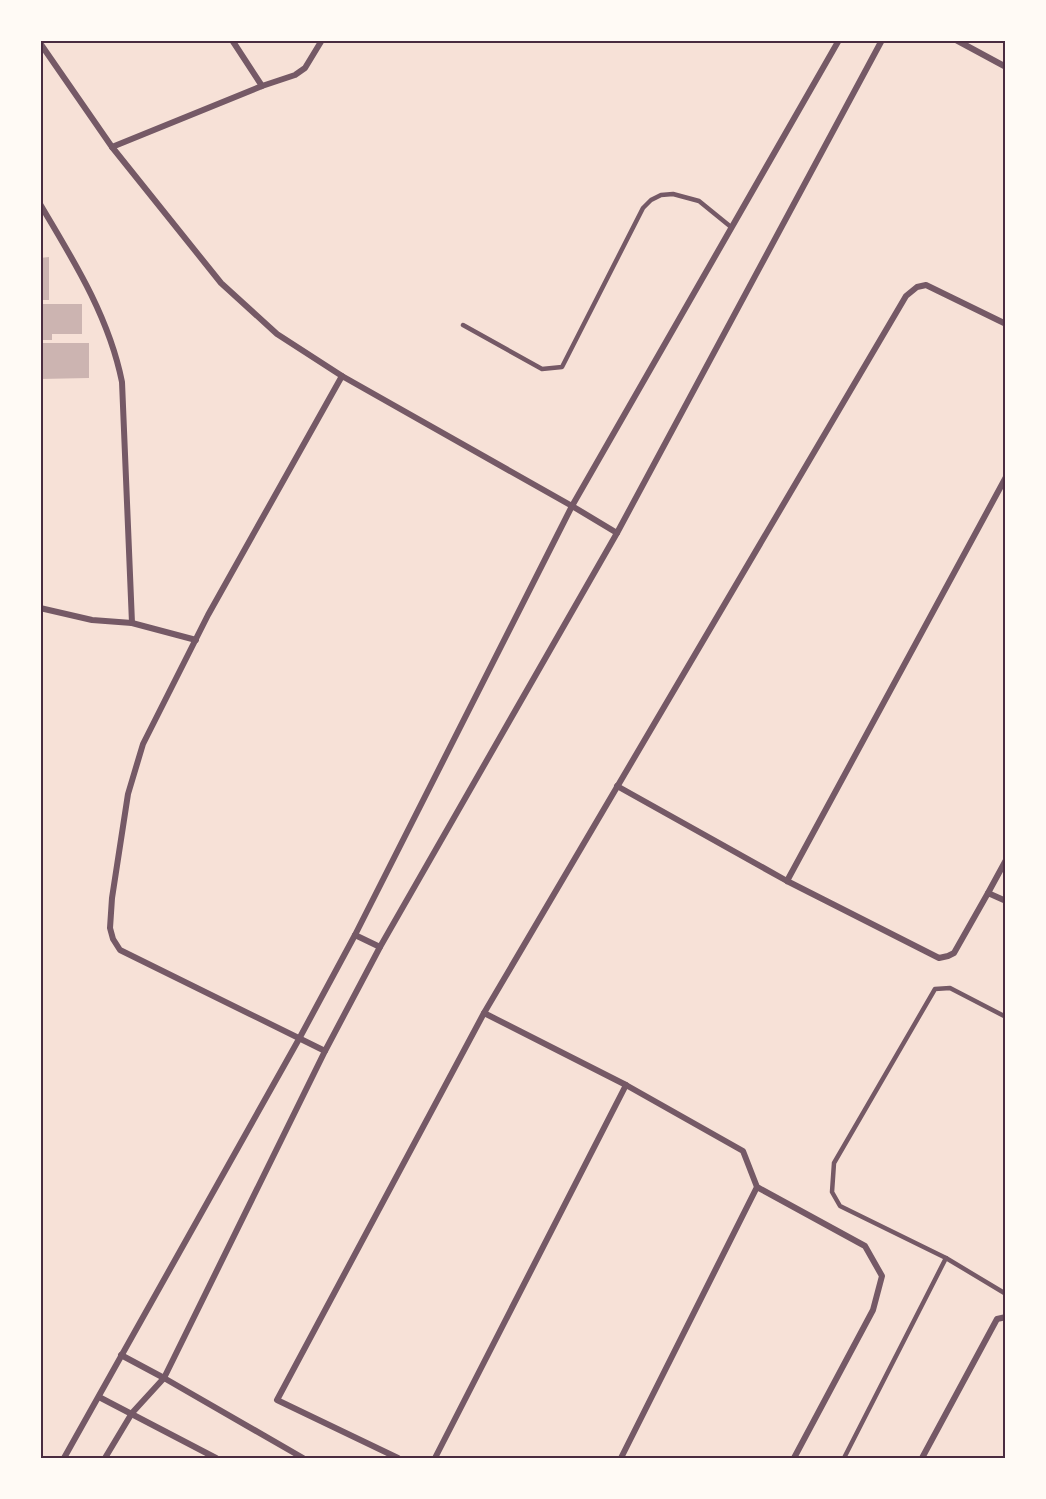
<svg xmlns="http://www.w3.org/2000/svg" width="1046" height="1499" viewBox="0 0 1046 1499" font-family="'PT Sans Narrow',sans-serif">
<rect width="100%" height="100%" fill="#f7e1d7"/>
<g fill="#ccb4b1">
<polygon points="49,257 49,300 40,300 40,258"/>
<polygon points="40,304 82,304 82,334 52,334 52,340 40,340"/>
<polygon points="40,343 89,343 89,378 40,379"/>
</g>
<g fill="none" stroke-linecap="round" stroke-linejoin="round">
<g stroke="#755966" stroke-width="4.5">
<polyline points="463,325 542,369 562,367 643,208 651,200 661,195 673,194 699,201 731,227"/>
<polyline points="1006,1017 950,988 935,989 834,1163 832,1192 840,1206 946,1258 1006,1294"/>
<polyline points="844,1458 946,1258"/>
</g>
<g stroke="#755966" stroke-width="6">
<polyline points="232,40 262,86"/>
<polyline points="956,40 1006,67"/>
<polyline points="40,43 112,147 221,283 277,334 342,376"/>
<polyline points="112,147 262,86 295,75 305,68 322,40"/>
<path d="M40,204C74,261 109,317 122,382L132,623L92,620L40,608"/>
<polyline points="132,623 196,640"/>
<polyline points="617,786 787,881 939,958 948,956 954,953 988,893 1006,901"/>
<polyline points="787,881 1006,477"/>
<polyline points="988,893 1006,860"/>
<polyline points="355,935 380,947"/>
<polyline points="484,1013 626,1085 743,1151 757,1187 865,1246 882,1276 873,1310 794,1458"/>
<polyline points="325,1051 120,950 113,939 110,928 112,898 128,794 143,744 208,615 342,376 572,506 617,533"/>
<polyline points="121,1355 164,1378 303,1458"/>
<polyline points="99,1397 216,1458"/>
<polyline points="64,1458 299,1039 355,935 572,506 839,40"/>
<polyline points="105,1458 132,1413 164,1378 325,1051 380,947 617,533 882,40"/>
<polyline points="398,1458 277,1400 484,1013 906,296 917,287 926,285 1006,324"/>
<polyline points="435,1458 626,1085"/>
<polyline points="621,1458 757,1187"/>
<polyline points="922,1458 997,1319 1006,1317"/>
</g>
</g>
<rect width="1046" height="1499" fill="none" stroke="#fffaf5" stroke-width="84"/>
<rect x="42" y="42" width="962" height="1415" fill="none" stroke="#4a2c40" stroke-width="2"/>
</svg>
